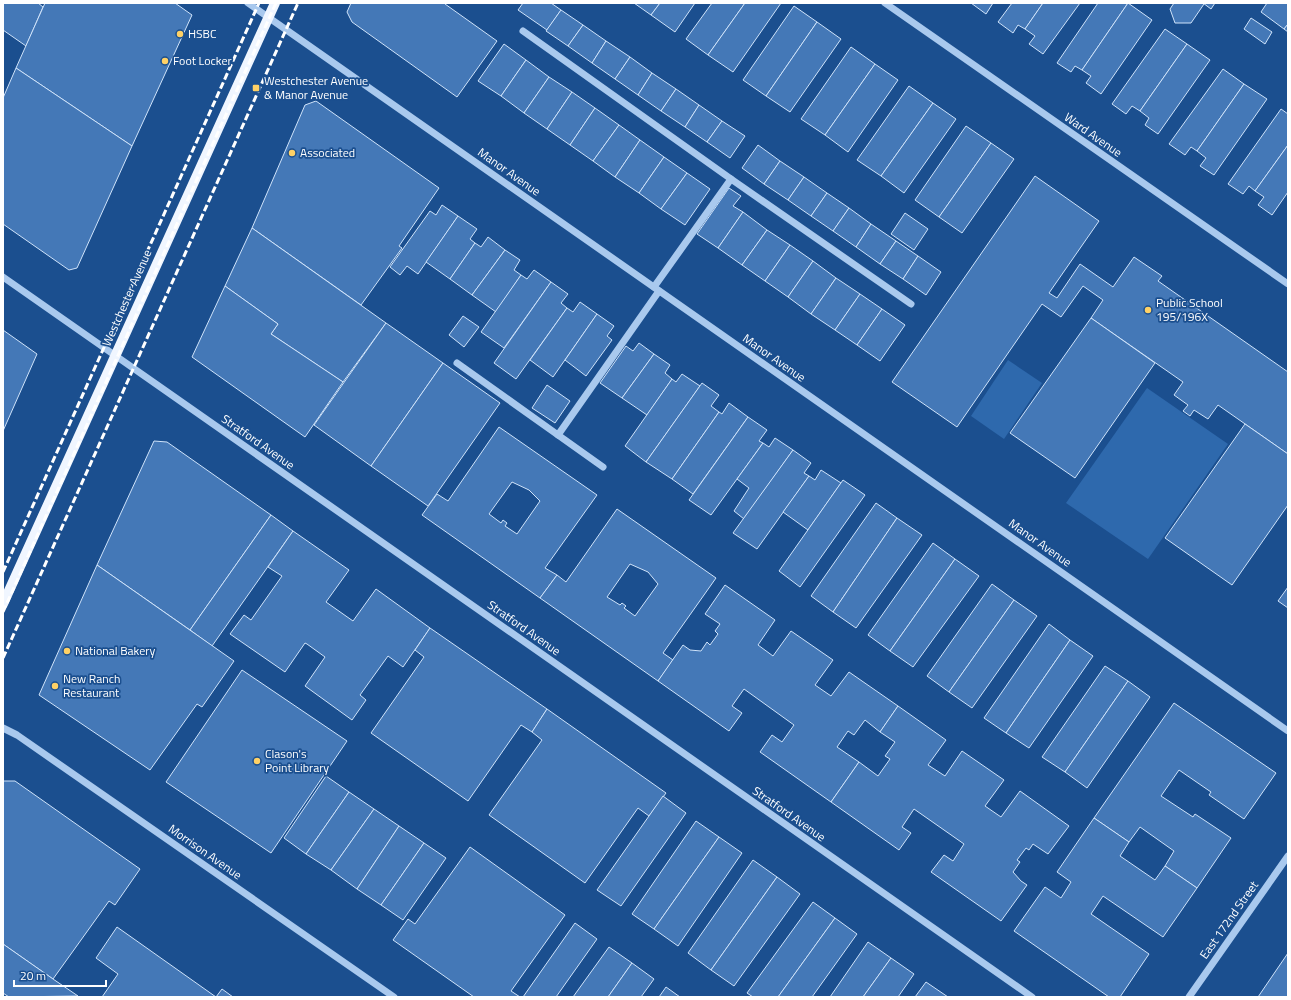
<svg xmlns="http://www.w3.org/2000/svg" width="1291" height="1000" viewBox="0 0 1291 1000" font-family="'Titillium Web',sans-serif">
<rect width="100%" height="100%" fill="#1b4f8f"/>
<g fill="#2e69ad">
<polygon points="1008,360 1042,383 1004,439 971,416"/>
<polygon points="1147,388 1228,444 1148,559 1066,503"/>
</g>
<g fill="#4478b7" stroke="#cfe3fa" fill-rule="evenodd">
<polygon points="3,3 38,3 43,7 26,46 3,30"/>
<polygon points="45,3 175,3 192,15 132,146 16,68"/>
<polygon points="351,3 445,3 445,4 497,41 457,97 352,22 347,12"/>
<polygon points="523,3 551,3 561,10 547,30 518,10"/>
<polygon points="634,3 660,3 651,15"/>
<polygon points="660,3 695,3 675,32 651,15"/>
<polygon points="712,3 745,3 708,55 686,39"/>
<polygon points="745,3 781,3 733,72 708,55"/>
<polygon points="971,3 993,3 986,14"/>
<polygon points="1012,3 1043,3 1025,29 1018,25 1013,33 998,22"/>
<polygon points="1043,3 1080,3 1043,54 1029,44 1035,36 1025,29"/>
<polygon points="1098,3 1128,3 1082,70 1075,66 1071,72 1057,63"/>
<polygon points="1128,3 1152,20 1101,94 1086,83 1091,76 1082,70"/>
<polygon points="1174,3 1203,3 1204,4 1191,23 1175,23 1170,9"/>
<polygon points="1203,3 1215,3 1211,9"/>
<polygon points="1267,3 1288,3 1288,24 1284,29 1261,12"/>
<polygon points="794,6 817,22 766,96 743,80"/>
<polygon points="561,10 583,25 568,46 546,31"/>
<polygon points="1251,18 1272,32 1265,44 1244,29"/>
<polygon points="817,22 841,39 790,112 766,96"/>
<polygon points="1288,24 1288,32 1284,29"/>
<polygon points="583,25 606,41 592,63 568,46"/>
<polygon points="1165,29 1187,44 1140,111 1132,106 1126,114 1112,104"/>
<polygon points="606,41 630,57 615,79 592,63"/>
<polygon points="504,44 526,60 501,96 478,81"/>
<polygon points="1187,44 1210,60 1158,134 1145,125 1149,118 1140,111"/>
<polygon points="851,47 875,64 825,135 801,119"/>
<polygon points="630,57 652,73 638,95 615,79"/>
<polygon points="526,60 549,77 524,113 501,96"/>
<polygon points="875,64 898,80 848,152 825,135"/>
<polygon points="16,68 132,146 77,268 69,270 3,224 3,98"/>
<polygon points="1223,69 1244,84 1197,151 1191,147 1185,155 1169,144"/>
<polygon points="652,73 676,89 661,111 638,95"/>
<polygon points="549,77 572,92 547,129 524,113"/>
<polygon points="1244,84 1267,99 1214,175 1200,166 1206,158 1197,151"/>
<polygon points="909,86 933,103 881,176 857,160"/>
<polygon points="676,89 699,105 685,127 661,111"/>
<polygon points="572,92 595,108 570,145 547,129"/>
<polygon points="316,101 439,188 399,246 402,248 361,305 252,228 305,105"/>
<polygon points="933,103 956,119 904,193 881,176"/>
<polygon points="699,105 722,121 707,142 685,127"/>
<polygon points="595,108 619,125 593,161 570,145"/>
<polygon points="1281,109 1288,114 1288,145 1255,191 1249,186 1243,194 1228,184"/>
<polygon points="722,121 745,136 730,158 707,142"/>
<polygon points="619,125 640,140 615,177 593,161"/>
<polygon points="966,126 991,143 939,217 915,200"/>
<polygon points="640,140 664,157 639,193 615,177"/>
<polygon points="991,143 1014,159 962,233 939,217"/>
<polygon points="758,145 780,161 764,184 742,168"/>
<polygon points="1288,145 1288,192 1272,215 1258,205 1264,197 1255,191"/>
<polygon points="664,157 687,173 661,209 639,193"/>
<polygon points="780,161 804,177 788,200 764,184"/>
<polygon points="687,173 710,189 685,225 661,209"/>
<polygon points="1035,176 1099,221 1049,293 1057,298 1080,264 1113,287 1134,257 1162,276 1158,281 1288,372 1288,454 1218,405 1208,419 1194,410 1190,416 1183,411 1188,405 1174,395 1183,382 1091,318 1103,300 1083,286 1061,317 1042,304 957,427 892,382"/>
<polygon points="804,177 827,193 811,216 788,200"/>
<polygon points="729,188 741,196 733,206 743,212 718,248 697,234"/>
<polygon points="827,193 849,208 833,231 811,216"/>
<polygon points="442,205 458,216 418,274 407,266 400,275 390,267 430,211 436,215"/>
<polygon points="849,208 871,224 856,247 833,231"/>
<polygon points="743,212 767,230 742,265 718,248"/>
<polygon points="905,213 928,229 914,250 891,234"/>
<polygon points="458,216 477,229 470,239 475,243 450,279 426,262"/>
<polygon points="871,224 896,241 880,264 856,247"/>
<polygon points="252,228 386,323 343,382 271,334 278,324 225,286"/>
<polygon points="767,230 790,245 765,281 742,265"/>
<polygon points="488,237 505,250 472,295 450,279 475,243 481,247"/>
<polygon points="896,241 918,256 903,279 880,264"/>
<polygon points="790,245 813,261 788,297 765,281"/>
<polygon points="505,250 520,260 514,270 521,275 496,312 472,295"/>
<polygon points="918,256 941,272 926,295 903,279"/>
<polygon points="813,261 836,278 811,314 788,297"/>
<polygon points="534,270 551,282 504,348 481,332 521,275 527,279"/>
<polygon points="836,278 860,294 835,330 811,314"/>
<polygon points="551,282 568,294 561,303 567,308 516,379 494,363"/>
<polygon points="225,286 278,324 271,334 343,382 305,437 192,357"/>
<polygon points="860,294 882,309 857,345 835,330"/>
<polygon points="580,302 597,314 553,377 530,360 567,308 573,312"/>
<polygon points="882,309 905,325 880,361 857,345"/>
<polygon points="597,314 614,326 607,336 612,340 586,376 565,360"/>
<polygon points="463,316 479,327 464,347 449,335"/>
<polygon points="1091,318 1155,363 1075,478 1010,433"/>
<polygon points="386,323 443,363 371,466 314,425"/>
<polygon points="3,330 37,354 3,431"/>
<polygon points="639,343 654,354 622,398 600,383 626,346 633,351"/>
<polygon points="654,354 670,365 665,373 672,379 647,415 622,398"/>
<polygon points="443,363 500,403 428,506 371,466"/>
<polygon points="682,374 700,386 646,462 625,446 672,379 676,382"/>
<polygon points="702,383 719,395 711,406 719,412 672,479 646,462"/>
<polygon points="547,385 570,401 555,423 532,408"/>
<polygon points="729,403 748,417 693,494 672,479 719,412 722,414"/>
<polygon points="748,417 767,430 759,441 763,443 711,515 689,500"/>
<polygon points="1245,424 1288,454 1288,505 1232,585 1165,538"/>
<path d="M499,427L597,495L545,568L557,575L540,598L422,515L437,494L448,501ZM512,482L529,490L540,501L517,534L505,526L507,523L503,520L501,523L489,514Z"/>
<polygon points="775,438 793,450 744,519 734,511 749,488 737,479 763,443 769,447"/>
<polygon points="154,441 167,442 271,515 190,630 97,565"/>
<polygon points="793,450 811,463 804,473 809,476 757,549 733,533"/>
<polygon points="821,470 841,483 808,530 783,512 809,476 815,480"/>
<polygon points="843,480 865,495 800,587 779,571"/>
<polygon points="876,503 897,518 833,612 811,596"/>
<path d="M617,509L716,578L663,653L673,660L658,681L540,598L557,575L566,582ZM630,564L648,572L658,584L635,616L624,608L626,606L622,603L620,605L607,597Z"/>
<polygon points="271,515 293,531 212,646 190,630"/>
<polygon points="897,518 922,535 856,628 833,612"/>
<polygon points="293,531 349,570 326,602 353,621 376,589 430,628 403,667 388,656 360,695 366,700 352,720 305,686 325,657 307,644 305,643 285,672 230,634 244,615 251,620 282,576 268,567"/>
<polygon points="933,543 955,559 890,651 868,635"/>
<polygon points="955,559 979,576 913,667 890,651"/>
<polygon points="97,565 234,661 202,707 197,704 150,770 39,695"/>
<polygon points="992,584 1014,600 949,692 927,676"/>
<polygon points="725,585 775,620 758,645 773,656 791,631 833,660 815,685 831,696 849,672 898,706 880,732 865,720 854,735 848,731 837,747 859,762 831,802 760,752 772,735 782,742 794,725 744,689 732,706 742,713 729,731 658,681 683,645 690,650 701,651 707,642 710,645 718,634 715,631 720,624 705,614"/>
<polygon points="1288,587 1288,608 1278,601"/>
<polygon points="1014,600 1037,616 972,708 949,692"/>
<polygon points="1049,624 1070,640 1006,733 984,718"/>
<polygon points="430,628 547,709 532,732 521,725 468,801 371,733 424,657 415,650"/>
<polygon points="1070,640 1093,656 1029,748 1006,733"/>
<polygon points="1105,666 1128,681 1065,772 1042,757"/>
<polygon points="242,670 347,741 271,853 166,782"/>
<polygon points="1128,681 1150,697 1087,788 1065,772"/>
<polygon points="1174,703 1276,773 1244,819 1209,795 1211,792 1179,770 1161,796 1193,817 1195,814 1231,838 1197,888 1165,866 1174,851 1140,827 1129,842 1094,818"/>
<polygon points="898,706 946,740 928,765 945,776 962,751 1004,780 985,806 1001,817 1020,791 1069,826 1048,854 1033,844 1029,850 1026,848 1017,860 1020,862 1013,872 1021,881 1027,885 1001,921 931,872 944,855 953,861 964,844 914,809 902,827 911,833 899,850 831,802 859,762 878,776 890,759 885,756 895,742 880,732"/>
<polygon points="547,709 666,793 649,816 638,808 585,883 489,815 542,740 532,732"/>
<polygon points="326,776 349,792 306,854 284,838"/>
<polygon points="3,781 15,781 140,869 115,905 109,901 53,979 3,944"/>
<polygon points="349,792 374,809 331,870 306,854"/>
<polygon points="663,796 686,813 621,906 597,890"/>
<polygon points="374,809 399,826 357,889 331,870"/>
<polygon points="1094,818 1129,842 1120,856 1155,880 1165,866 1197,888 1163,937 1103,896 1091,914 1149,954 1120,997 1109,997 1014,931 1045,887 1061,898 1071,882 1057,872"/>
<polygon points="696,821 719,837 654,929 632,914"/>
<polygon points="399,826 424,843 381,905 357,889"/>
<polygon points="719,837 742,853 678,946 654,929"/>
<polygon points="424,843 446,858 403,920 381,905"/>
<polygon points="470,847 565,915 511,991 520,997 474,997 393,940 408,919 415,924"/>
<polygon points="753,860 777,877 711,970 688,953"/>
<polygon points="777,877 800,894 734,986 711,970"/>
<polygon points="813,902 835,918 778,997 753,997 747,993"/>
<polygon points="835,918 857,934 812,997 778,997"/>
<polygon points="575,923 597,939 556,997 523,997"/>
<polygon points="117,927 216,997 102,997 118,974 96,958"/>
<polygon points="868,942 891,958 863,997 830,997"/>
<polygon points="3,944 53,979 78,996 9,997 3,993"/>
<polygon points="609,947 632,963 608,997 573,997"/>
<polygon points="1288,953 1288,997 1258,997"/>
<polygon points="891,958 914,974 898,997 863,997"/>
<polygon points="632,963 654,979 641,997 608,997"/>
<polygon points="926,982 948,997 915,997"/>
<polygon points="666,987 680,997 659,997"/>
<polygon points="222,989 233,997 216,997"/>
</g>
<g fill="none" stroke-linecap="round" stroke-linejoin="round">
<g stroke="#a9c9ee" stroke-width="7">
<polyline points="248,3 1288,731"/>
<polyline points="885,3 1288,284"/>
<polyline points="523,31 731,179 911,304"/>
<polyline points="3,277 1032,997"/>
<polyline points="654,287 731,179"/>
<polyline points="457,363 558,435 659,291"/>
<polyline points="558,435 603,467"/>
<polyline points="3,728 17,735 394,997"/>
<polyline points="1189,997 1288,856"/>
</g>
<polyline stroke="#f0f6ff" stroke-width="10" points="3,604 275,3"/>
<g stroke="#fff" stroke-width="3" stroke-dasharray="7 3" stroke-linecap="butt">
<polyline points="3,572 259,3"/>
<polyline points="3,612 276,3"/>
<polyline points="3,658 298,3"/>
</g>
</g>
<g fill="#ffd166" stroke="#1b4f8f" stroke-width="1.5">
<circle cx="180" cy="34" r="4"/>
<circle cx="165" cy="61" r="4"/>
<rect x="252" y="84" width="8" height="8" rx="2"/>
<circle cx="292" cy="153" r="4"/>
<circle cx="1148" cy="310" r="4"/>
<circle cx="67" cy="651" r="4"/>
<circle cx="55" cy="686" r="4"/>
<circle cx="257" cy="761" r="4"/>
</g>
<g text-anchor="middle" stroke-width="3.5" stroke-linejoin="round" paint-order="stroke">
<g font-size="12" fill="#fff" stroke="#1b4f8f" text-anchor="start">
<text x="188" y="38">HSBC</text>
<text x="173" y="65">Foot Locker</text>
<text x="264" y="85">Westchester Avenue<tspan x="264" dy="14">&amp; Manor Avenue</tspan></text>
<text x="300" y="157">Associated</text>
<text x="1156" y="307">Public School<tspan x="1156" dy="14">195/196X</tspan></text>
<text x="75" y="655">National Bakery</text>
<text x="63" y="683">New Ranch<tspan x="63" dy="14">Restaurant</tspan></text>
<text x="265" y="758">Clason's<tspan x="265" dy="14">Point Library</tspan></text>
</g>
<g font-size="12" fill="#fff" stroke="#1b4f8f">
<text transform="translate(1093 135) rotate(35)" y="4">Ward Avenue</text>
<text transform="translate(509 172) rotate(35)" y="4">Manor Avenue</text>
<text transform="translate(127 298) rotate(-66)" y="4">Westchester Avenue</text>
<text transform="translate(774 358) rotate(35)" y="4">Manor Avenue</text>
<text transform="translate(258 442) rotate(35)" y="4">Stratford Avenue</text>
<text transform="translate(1040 543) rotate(35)" y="4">Manor Avenue</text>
<text transform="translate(524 628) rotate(35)" y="4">Stratford Avenue</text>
<text transform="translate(789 814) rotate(35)" y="4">Stratford Avenue</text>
<text transform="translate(205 852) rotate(35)" y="4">Morrison Avenue</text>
<text transform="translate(1229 920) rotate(-55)" y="4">East 172nd Street</text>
</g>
</g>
<rect width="1291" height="1000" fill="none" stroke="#ffffff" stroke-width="8"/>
<path d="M14 980v6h92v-6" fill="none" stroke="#ffffff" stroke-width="2"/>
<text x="20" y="980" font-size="12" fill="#ffffff" stroke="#1b4f8f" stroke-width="3" paint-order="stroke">20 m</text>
</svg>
